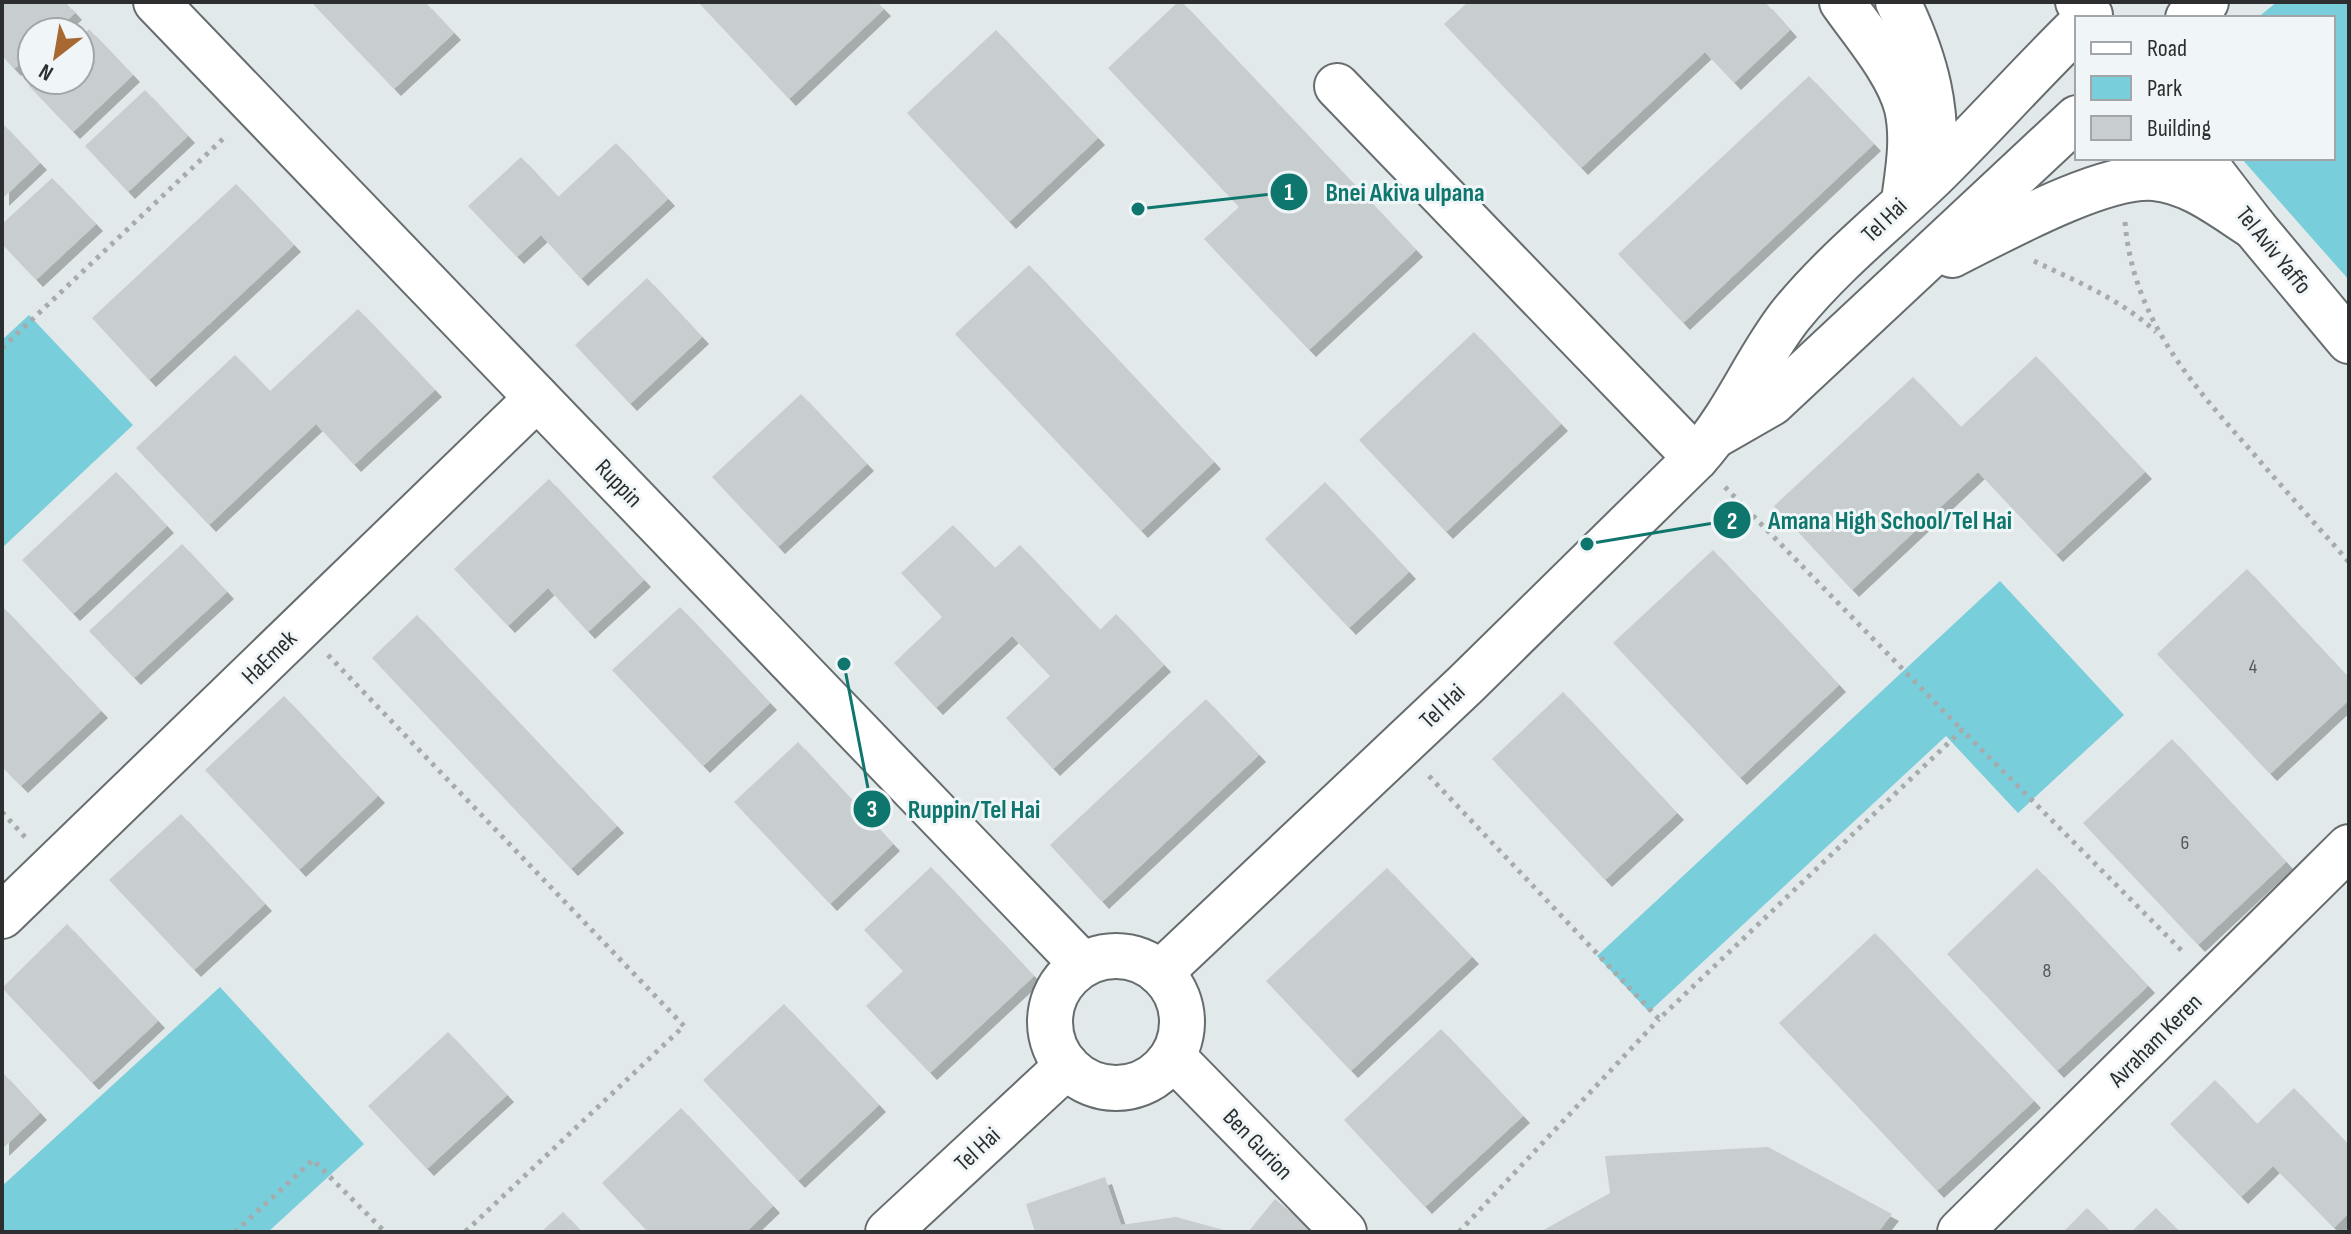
<svg xmlns="http://www.w3.org/2000/svg" width="2351" height="1234" viewBox="0 0 2351 1234" font-family="'Sofia Sans Condensed',sans-serif">
<defs>
<filter id="shadow"><feDropShadow dx="7" dy="7" stdDeviation="0" flood-color="#0004"/></filter>
</defs>
<rect width="100%" height="100%" fill="#e2e9ea"/>
<g fill="#78cedb">
<polygon points="2277,2 2349,2 2349,280 2241,158 2333,158 2333,18 2257,18"/>
<polygon points="29,315 133,425 2,548 2,340"/>
<polygon points="2000,581 2124,715 2018,813 1946,736 1649,1012 1597,956"/>
<polygon points="220,987 364,1144 268,1232 2,1232 2,1186"/>
</g>
<g fill="#c8cecf" filter="url(#shadow)">
<polygon points="2,2 65,2 75,13 54,32 32,32 32,53 14,69 2,56"/>
<polygon points="311,2 425,2 454,33 394,89"/>
<polygon points="698,2 877,2 884,9 789,99"/>
<polygon points="1178,2 1182,2 1416,250 1309,350 1204,239 1239,207 1108,68"/>
<polygon points="1468,2 1765,2 1790,30 1734,83 1705,52 1581,168 1444,24"/>
<polygon points="89,29 133,75 73,132 29,86 35,80 80,80 80,38"/>
<polygon points="996,30 1098,138 1009,222 907,113"/>
<polygon points="1809,76 1874,144 1683,323 1618,254"/>
<polygon points="145,90 188,136 128,192 85,146"/>
<polygon points="2,123 40,163 2,199"/>
<polygon points="616,143 668,199 581,279 541,235 517,257 468,206 521,157 558,197"/>
<polygon points="52,178 96,224 36,280 2,244 2,224"/>
<polygon points="236,184 294,245 149,380 92,318"/>
<polygon points="1029,265 1214,462 1141,531 955,334"/>
<polygon points="647,278 702,337 630,404 575,345"/>
<polygon points="358,309 435,390 354,465 316,424 209,525 136,448 235,355 270,391"/>
<polygon points="1474,332 1561,424 1446,532 1359,440"/>
<polygon points="2036,356 2145,472 2056,555 1978,472 1852,590 1774,506 1913,377 1961,427"/>
<polygon points="801,394 867,464 778,547 712,477"/>
<polygon points="116,472 167,526 73,614 22,560"/>
<polygon points="549,479 644,580 588,632 548,588 508,626 454,569"/>
<polygon points="1325,482 1409,572 1349,628 1265,539"/>
<polygon points="953,525 995,568 1020,545 1100,630 1116,614 1164,665 1053,769 1006,718 1050,676 1012,636 936,708 894,663 942,617 901,573"/>
<polygon points="182,544 227,592 134,678 89,631"/>
<polygon points="1713,550 1839,685 1740,778 1613,643"/>
<polygon points="2247,569 2349,678 2349,700 2270,774 2157,654"/>
<polygon points="2,606 101,711 21,786 2,767"/>
<polygon points="680,607 770,703 703,766 612,670"/>
<polygon points="417,615 617,826 571,869 372,658"/>
<polygon points="1563,692 1677,813 1605,880 1492,759"/>
<polygon points="284,696 378,796 299,870 205,770"/>
<polygon points="1206,699 1259,755 1102,902 1050,845"/>
<polygon points="2172,739 2286,862 2198,945 2083,823"/>
<polygon points="798,742 893,844 830,904 734,802"/>
<polygon points="181,814 265,904 194,970 109,880"/>
<polygon points="931,867 1034,976 930,1073 866,1006 903,971 864,930"/>
<polygon points="1387,868 1472,957 1351,1071 1266,981"/>
<polygon points="2037,868 2148,986 2057,1071 1947,954"/>
<polygon points="67,924 158,1021 92,1083 2,988"/>
<polygon points="1875,933 2034,1101 1937,1191 1779,1023"/>
<polygon points="784,1004 879,1105 798,1181 703,1080"/>
<polygon points="1441,1029 1523,1116 1425,1207 1344,1120"/>
<polygon points="448,1032 507,1095 427,1169 368,1106"/>
<polygon points="2,1072 40,1113 2,1149"/>
<polygon points="2215,1080 2257,1124 2294,1088 2349,1145 2349,1213 2334,1228 2273,1166 2241,1197 2170,1124"/>
<polygon points="681,1108 773,1206 746,1232 648,1232 602,1183"/>
<polygon points="1768,1147 1892,1214 1878,1232 1540,1232 1610,1193 1605,1156"/>
<polygon points="1105,1177 1121,1225 1176,1217 1231,1232 1035,1232 1026,1204"/>
<polygon points="1275,1199 1315,1232 1248,1232"/>
<polygon points="2087,1208 2111,1232 2063,1232"/>
<polygon points="2156,1208 2180,1232 2131,1232"/>
<polygon points="563,1212 582,1232 541,1232"/>
</g>
<g fill="none" stroke-linecap="round" stroke-linejoin="round">
<g stroke="#676d6e" stroke-width="48">
<g id="minor">
<polyline points="156,2 1082,964"/>
<path d="M1842,2C1863,32 1898,72 1907,108C1914,139 1908,171 1904,201"/>
<polyline points="2188,18 2206,2"/>
<polyline points="1337,86 1696,458"/>
<polyline points="2201,158 2254,227 2349,341"/>
<path d="M1952,255C2000,231 2102,174 2154,178C2191,181 2224,208 2254,227"/>
<polyline points="1718,434 1772,403 2077,118"/>
<polyline points="2,916 537,398"/>
<circle cx="1116" cy="1022" r="66"/>
<path d="M1160,973L1465,685L1696,458C1735,415 1755,361 1790,316C1832,264 1885,222 1933,176C1982,128 2028,76 2077,28"/>
<polyline points="1173,1057 1344,1232"/>
<polyline points="888,1232 1067,1066"/>
<polyline points="1960,1232 2349,847"/>
</g>
</g>
<g stroke="#676d6e" stroke-width="48">
<g id="highway">
<path d="M1898,2C1926,60 1940,111 1932,176"/>
<polyline points="2078,2 2090,15"/>
</g>
</g>
<g stroke="#a6abac" stroke-width="5" stroke-dasharray="4 6" stroke-linecap="butt">
<path d="M2125,222C2133,319 2191,383 2252,452C2284,489 2317,526 2349,562"/>
<path d="M2034,261C2076,281 2122,300 2156,332"/>
<polyline points="2,348 227,135"/>
<polyline points="1725,487 1962,730"/>
<polyline points="328,655 684,1026 465,1232"/>
<polyline points="1429,776 1659,1019 1962,730 2185,954"/>
<polyline points="2,812 25,837"/>
<polyline points="235,1232 313,1160 385,1232"/>
<polyline points="1459,1232 1659,1019"/>
</g>
<use href="#minor" stroke="#fff" stroke-width="44"/>
<use href="#highway" stroke="#fff" stroke-width="44"/>
</g>
<g text-anchor="middle" stroke-width="6" stroke-linejoin="round" paint-order="stroke">
<g font-size="20" fill="#535657">
<text x="2253" y="673">4</text>
<text x="2185" y="849">6</text>
<text x="2047" y="977">8</text>
</g>
<g font-size="24" fill="#2c2e2f" stroke="#f0f6f8">
<text transform="translate(1884 220) rotate(-44)" y="8">Tel Hai</text>
<text transform="translate(2274 250) rotate(51)" y="8">Tel Aviv Yaffo</text>
<text transform="translate(619 483) rotate(46)" y="8">Ruppin</text>
<text transform="translate(269 657) rotate(-44)" y="8">HaEmek</text>
<text transform="translate(1442 706) rotate(-44)" y="8">Tel Hai</text>
<text transform="translate(2155 1040) rotate(-45)" y="8">Avraham Keren</text>
<text transform="translate(1258 1144) rotate(46)" y="8">Ben Gurion</text>
<text transform="translate(977 1149) rotate(-43)" y="8">Tel Hai</text>
</g>
</g>
<path fill="none" stroke="#0f766e" stroke-width="3" d="M1138 209L1289 192M1587 544L1732 520M844 664L872 809"/>
<g fill="#0f766e" stroke="#f0f6f8" stroke-width="3">
<circle cx="1138" cy="209" r="8"/>
<circle cx="1587" cy="544" r="8"/>
<circle cx="844" cy="664" r="8"/>
<circle cx="1289" cy="192" r="20"/>
<circle cx="1732" cy="520" r="20"/>
<circle cx="872" cy="809" r="20"/>
</g>
<g font-size="24" text-anchor="middle" font-weight="bold" fill="#fff">
<text x="1289" y="200">1</text>
<text x="1732" y="529">2</text>
<text x="872" y="817">3</text>
</g>
<g font-size="26" text-anchor="middle" font-weight="bold" fill="#0f766e" stroke="#f0f6f8" stroke-width="6" stroke-linejoin="round" paint-order="stroke">
<text x="1405" y="201">Bnei Akiva ulpana</text>
<text x="1890" y="529">Amana High School/Tel Hai</text>
<text x="974" y="818">Ruppin/Tel Hai</text>
</g>
<rect width="2351" height="1234" fill="none" stroke="#2c2e2f" stroke-width="8"/>
<rect x="2075" y="16" width="260" height="144" fill="#f0f6f8" stroke="#a2a6a8" stroke-width="2"/>
<rect x="2091" y="42" width="40" height="12" fill="#ffffff" stroke="#a2a6a8" stroke-width="2"/>
<text x="2147" y="56" font-size="24" fill="#2c2e2f">Road</text>
<rect x="2091" y="76" width="40" height="24" fill="#78cedb" stroke="#a2a6a8" stroke-width="2"/>
<text x="2147" y="96" font-size="24" fill="#2c2e2f">Park</text>
<rect x="2091" y="116" width="40" height="24" fill="#c8cecf" stroke="#a2a6a8" stroke-width="2"/>
<text x="2147" y="136" font-size="24" fill="#2c2e2f">Building</text>
<g transform="translate(56 56) rotate(211)"><circle r="38" fill="#f0f6f8" stroke="#a2a6a8" stroke-width="2"/>
<path d="M0-6L14 30L0 20L-14 30Z" fill="#a86832"/>
<text y="-12" font-size="22" font-weight="bold" text-anchor="middle" fill="#2c2e2f">N</text>
</g>
</svg>
